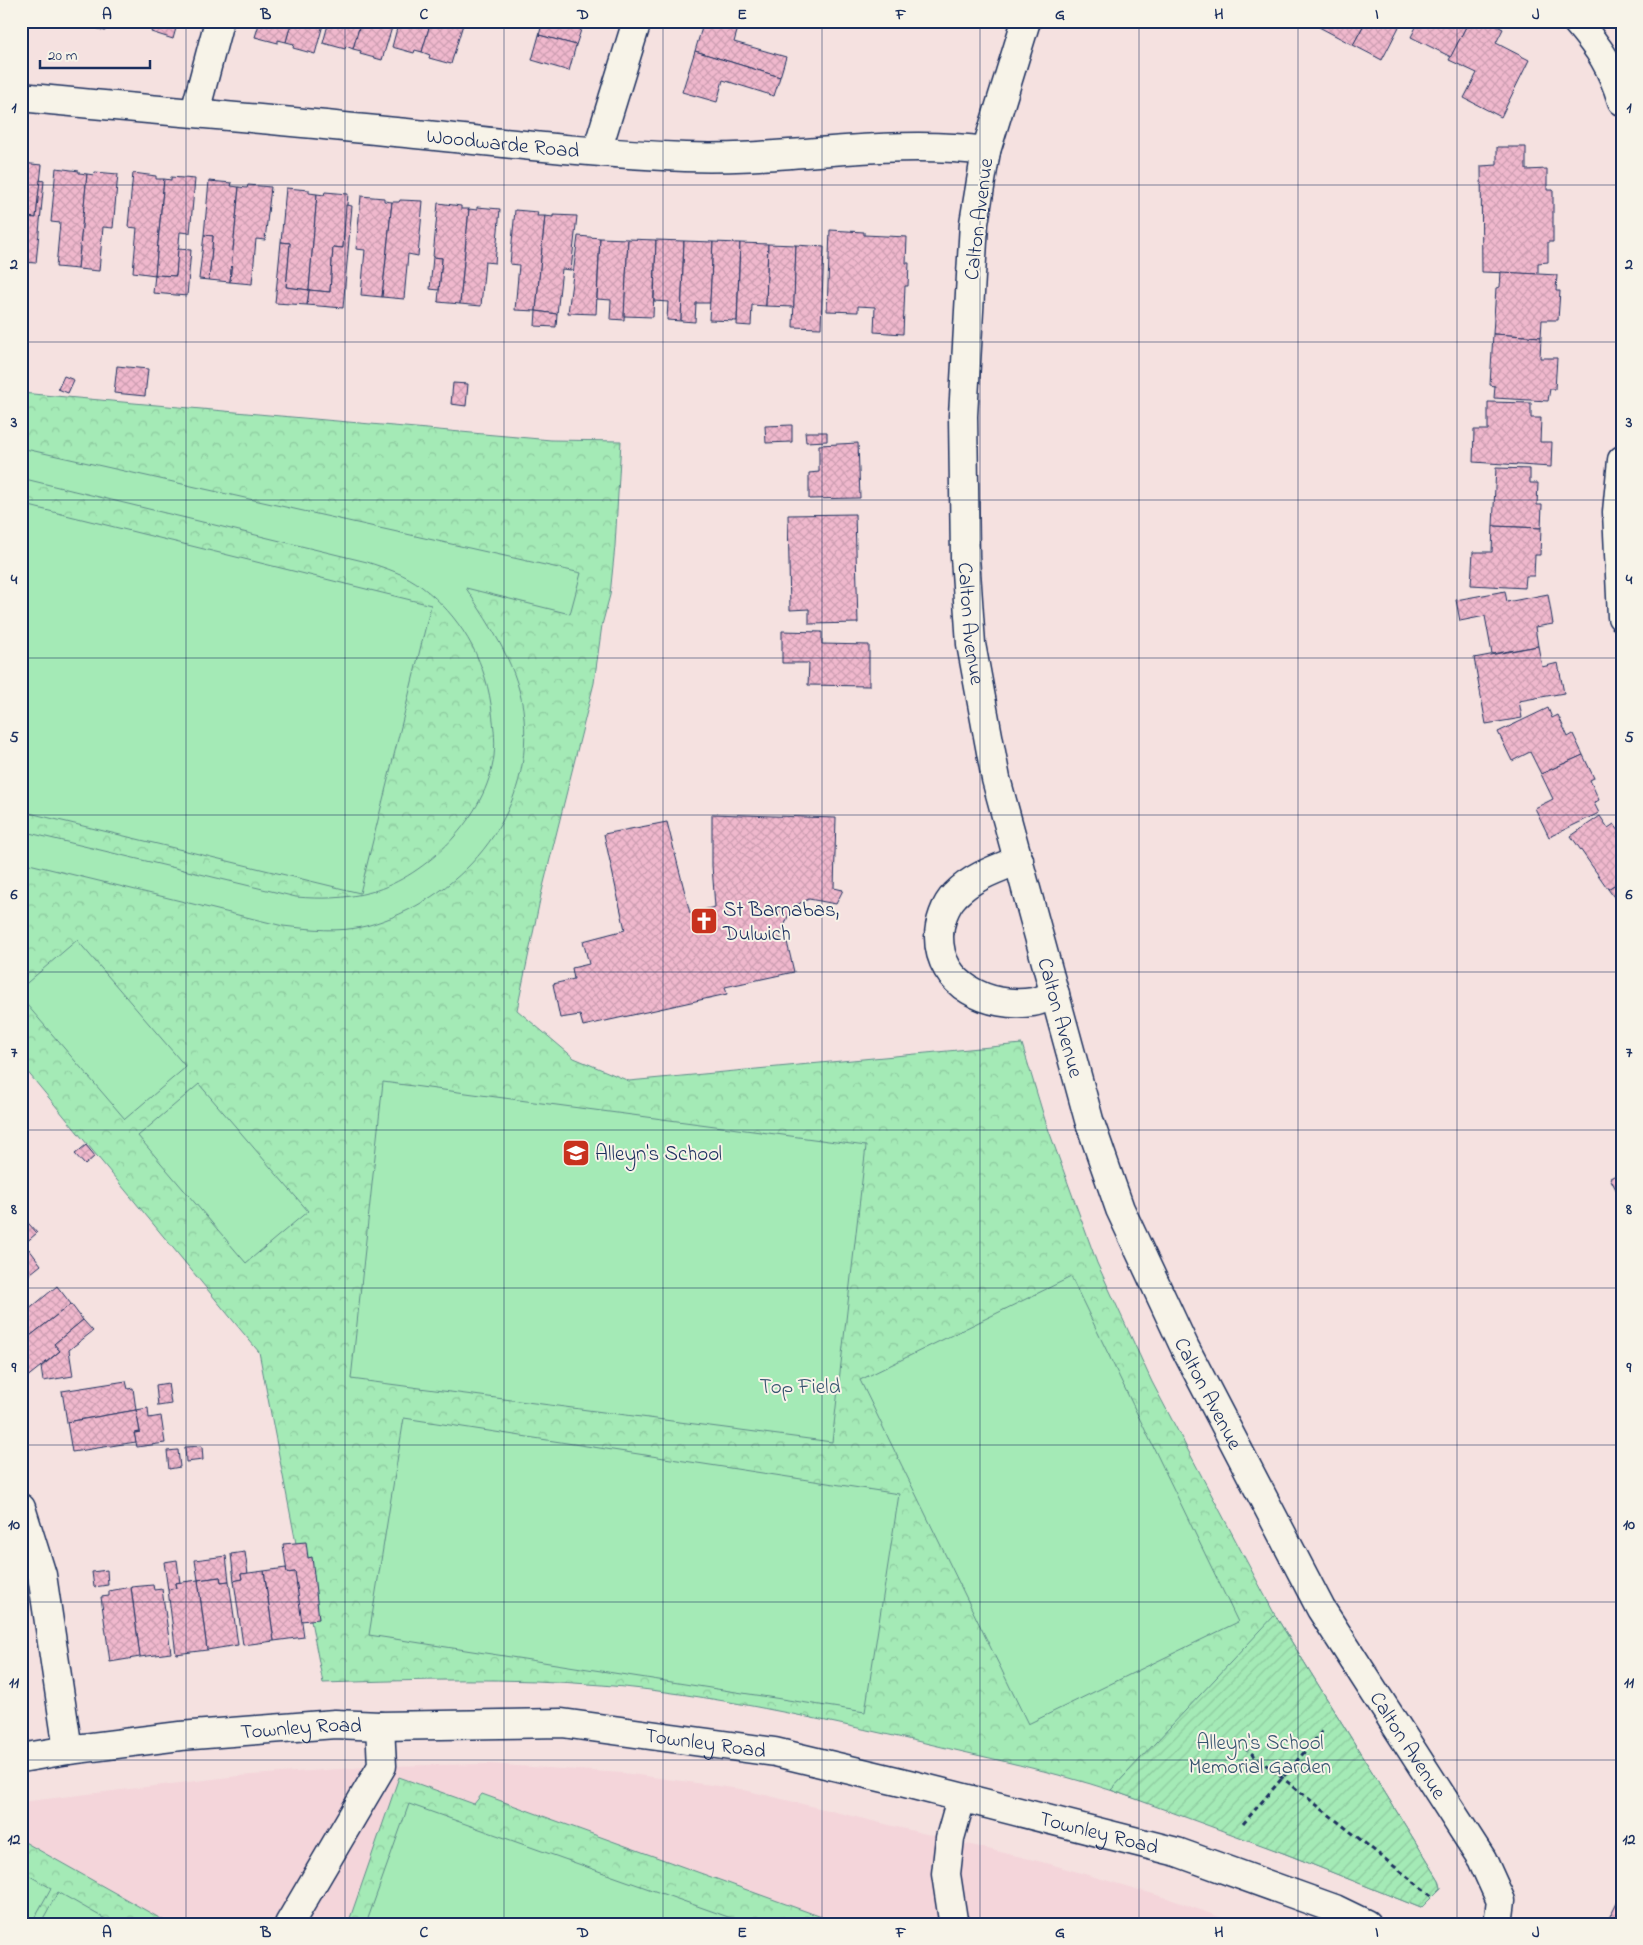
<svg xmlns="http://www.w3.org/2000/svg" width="1643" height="1945" viewBox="0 0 1643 1945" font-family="'Indie Flower',sans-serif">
<defs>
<pattern id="forest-crowns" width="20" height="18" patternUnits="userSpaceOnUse" patternTransform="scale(1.25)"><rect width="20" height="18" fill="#a4eab6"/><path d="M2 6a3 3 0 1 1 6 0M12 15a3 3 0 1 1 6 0" fill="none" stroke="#8dc99f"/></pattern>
<pattern id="garden-furrows" width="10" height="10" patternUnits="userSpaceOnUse" patternTransform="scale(1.25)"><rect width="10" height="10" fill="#a4eab6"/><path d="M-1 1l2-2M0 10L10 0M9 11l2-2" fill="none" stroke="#8dc99f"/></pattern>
<pattern id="building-cross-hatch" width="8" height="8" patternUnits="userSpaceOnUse" patternTransform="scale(1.25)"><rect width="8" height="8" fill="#f0b8cd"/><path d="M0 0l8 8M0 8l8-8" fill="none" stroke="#cd9eb2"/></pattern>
</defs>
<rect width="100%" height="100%" fill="#f5e1e0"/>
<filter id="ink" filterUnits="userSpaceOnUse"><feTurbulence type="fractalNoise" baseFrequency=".02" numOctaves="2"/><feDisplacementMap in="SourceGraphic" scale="10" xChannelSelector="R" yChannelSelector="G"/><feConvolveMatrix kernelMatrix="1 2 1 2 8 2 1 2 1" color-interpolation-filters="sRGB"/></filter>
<g filter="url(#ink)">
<polygon fill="#f4d5da" points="488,1764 623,1773 740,1789 1050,1864 1167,1898 1239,1924 21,1924 21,1802 238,1776 382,1766"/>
<g fill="url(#forest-crowns)" stroke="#608c8a">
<path d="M21,393L551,440L621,441L615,546L610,595L602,625L594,683L541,895L517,1010L574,1058L629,1081L1022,1044L1045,1120L1097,1263L1152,1382L1275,1615L1439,1880L1441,1888L1421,1908C1319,1867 1217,1825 1113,1791C1052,1771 988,1758 925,1743C818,1719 711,1694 602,1685C509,1677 416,1680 323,1683L259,1352L21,1064Z"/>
<polygon points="399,1777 474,1804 482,1794 841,1924 348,1924"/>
<polygon points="21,1840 170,1924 21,1924"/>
</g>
<polygon fill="url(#garden-furrows)" stroke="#608c8a" points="1275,1615 1439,1880 1441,1888 1421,1908 1286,1854 1111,1790"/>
<g fill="#a4eab6" stroke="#608c8a">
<path d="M21,448L581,573L570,614L466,588C492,629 520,668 524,718C533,817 459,901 366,926C339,933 310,929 283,926L21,862V831L296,897C321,899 345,899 371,892C427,876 487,816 494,756C496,739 493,721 491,704C484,657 459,615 422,587C406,574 385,568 367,562L21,478Z"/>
<polygon points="21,504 431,605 360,893 21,811"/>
<polygon points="77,940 186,1067 125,1119 21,998 21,988"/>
<polygon points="383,1082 866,1146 832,1442 351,1379"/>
<polygon points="199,1084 308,1211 246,1263 138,1136"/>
<polygon points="1071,1277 1238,1622 1028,1724 860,1380"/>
<polygon points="404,1418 899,1494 865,1712 369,1635"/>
<polygon points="409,1804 748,1924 366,1924"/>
<polygon points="21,1871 51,1888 31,1924 21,1924"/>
<polygon points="58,1892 114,1924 40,1924"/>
</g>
<g fill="url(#building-cross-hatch)" stroke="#1b2f5e">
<polygon points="83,21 107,21 105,31 83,24"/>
<polygon points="145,21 178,21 173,39 151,32 152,29 144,27"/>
<polygon points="145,21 144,27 136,25 135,28 113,22"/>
<polygon points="260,21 292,21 286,42 278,40 278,43 255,37"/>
<polygon points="292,21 324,21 315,54 293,48 294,44 286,42"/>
<polygon points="329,21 361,21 353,49 346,46 345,49 323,43"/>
<polygon points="361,21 394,21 382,60 360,54 361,51 353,49"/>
<polygon points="399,21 431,21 422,52 415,50 414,53 392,47"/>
<polygon points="431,21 464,21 451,64 429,58 430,55 422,52"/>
<polygon points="543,21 584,21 576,45 539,35"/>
<polygon points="704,21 740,21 734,42 786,57 780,77 695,51"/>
<polygon points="1323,21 1366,21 1353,45 1319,27"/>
<polygon points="1366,21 1402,21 1382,60 1353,45"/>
<polygon points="1419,21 1469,21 1451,57 1411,37"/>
<polygon points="1469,21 1488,21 1503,29 1496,43 1529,60 1501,117 1464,98 1477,73 1449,60"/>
<polygon points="539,35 576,45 569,71 532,60"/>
<polygon points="695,51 780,77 774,96 723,80 717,102 682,92"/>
<polygon points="1497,147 1526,147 1526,170 1547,169 1547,190 1553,190 1553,242 1548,242 1548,262 1538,263 1538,274 1482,272 1481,166 1497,165"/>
<polygon points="21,163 42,165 36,218 26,217 22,262"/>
<polygon points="56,168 79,171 79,173 87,174 78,269 56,267 60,223 51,222"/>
<polygon points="95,172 118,174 113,228 103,227 99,271 78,269 87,174 94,175"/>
<polygon points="133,173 156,176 156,179 164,179 155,275 133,272 137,228 128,227"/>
<polygon points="171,177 195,179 190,233 180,232 176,276 155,275 164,179 171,180"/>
<polygon points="40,180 44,181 36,263 22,262 26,217 36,218"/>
<polygon points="209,181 232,183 231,186 239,187 230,282 209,280 213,236 204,235"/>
<polygon points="248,185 271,187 265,240 256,239 252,284 230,282 239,187 247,188"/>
<polygon points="286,188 309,190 309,193 317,194 309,290 286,287 290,243 281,242"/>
<polygon points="325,192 348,194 343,248 333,247 330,292 309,290 317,194 324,195"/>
<polygon points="361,196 384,198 384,201 392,202 382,297 361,295 365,250 356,249"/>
<polygon points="400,200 423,201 418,256 408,254 404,299 382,297 392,202 399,202"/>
<polygon points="438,203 461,206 461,209 469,209 460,304 438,302 442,258 433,257"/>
<polygon points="346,205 352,206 343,308 307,305 309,290 330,292 333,247 343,248"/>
<polygon points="477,207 500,209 495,263 485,262 481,306 460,304 469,209 477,210"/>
<polygon points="515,210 538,212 537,216 545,216 536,311 515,310 519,265 510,264"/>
<polygon points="553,215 577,216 571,270 562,269 557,314 536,311 545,216 553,217"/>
<polygon points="830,230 864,232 864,235 907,237 906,263 909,263 908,286 905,286 903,334 874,332 875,307 858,306 858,312 827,311"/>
<polygon points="204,235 213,236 209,280 199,279"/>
<polygon points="578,236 600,238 596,314 568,313"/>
<polygon points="600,238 628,239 624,320 610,319 611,300 597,299"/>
<polygon points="628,239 656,240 653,317 624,316"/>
<polygon points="656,240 684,241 681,321 667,320 668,302 654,301"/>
<polygon points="684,241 713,242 710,303 696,303 695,322 681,321"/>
<polygon points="281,242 290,243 286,287 309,290 307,305 275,303"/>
<polygon points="713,242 740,243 737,321 709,320"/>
<polygon points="740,243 768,244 766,306 752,305 751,326 737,325"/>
<polygon points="768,244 796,245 794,307 766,306"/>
<polygon points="796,245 824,247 821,328 793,327"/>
<polygon points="178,249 191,250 187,296 153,293 155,275 176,276"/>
<polygon points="433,257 442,258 439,290 430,289"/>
<polygon points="1501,272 1557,275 1556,291 1560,291 1558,320 1542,320 1541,337 1493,334 1496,288 1500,287"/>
<polygon points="536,311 557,314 556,327 535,326"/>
<polygon points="1493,334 1541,337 1540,358 1557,358 1555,389 1550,389 1548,401 1494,398 1495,386 1490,385"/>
<polygon points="117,366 148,369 145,396 114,393"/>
<polygon points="64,376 74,380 68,393 58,389"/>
<polygon points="453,383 468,384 466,406 451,404"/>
<polygon points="1488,402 1531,403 1531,418 1541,418 1540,442 1552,442 1551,467 1473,462 1474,430 1488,430"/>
<polygon points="792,425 792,442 766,443 765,426"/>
<polygon points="805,432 827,432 827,441 806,442"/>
<polygon points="858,443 860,498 809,499 809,473 819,472 819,445"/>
<polygon points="1496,468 1530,469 1530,483 1538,483 1537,505 1542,505 1541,528 1493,526"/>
<polygon points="855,514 858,623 809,624 809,609 790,610 788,515"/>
<polygon points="1493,526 1541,528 1540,555 1535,555 1534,576 1526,576 1525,588 1471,585 1473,552 1492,552"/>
<polygon points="1505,591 1507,602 1548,594 1553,624 1535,627 1538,646 1492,654 1485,616 1460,621 1456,600"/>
<polygon points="782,631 822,632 822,644 869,645 869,686 808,685 809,663 782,663"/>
<polygon points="1538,646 1542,667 1558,663 1564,693 1519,701 1522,718 1486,724 1474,658"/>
<polygon points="1548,708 1552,718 1558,715 1568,737 1573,734 1583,755 1541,774 1530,752 1512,761 1498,732"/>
<polygon points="1583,755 1594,778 1590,780 1599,800 1594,803 1599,813 1549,837 1535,808 1553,799 1541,774"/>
<polygon points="712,814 836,818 834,888 843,890 836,904 809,899 796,905 788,916 780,938 787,942 794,972 725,987 727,994 583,1026 580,1015 560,1018 553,984 574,979 572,968 589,964 583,941 625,930 604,834 667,822 690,913 715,907 712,866"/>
<polygon points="1600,816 1608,828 1614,824 1622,835 1622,880 1608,889 1571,836"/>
<polygon points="1622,880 1622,908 1608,889"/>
<polygon points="86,1145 95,1156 85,1165 75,1154"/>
<polygon points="1622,1172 1622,1201 1610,1178"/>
<polygon points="21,1215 37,1233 24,1244 21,1240"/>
<polygon points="29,1249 41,1265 21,1281 21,1255"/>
<polygon points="57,1286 71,1304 21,1343 21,1304 27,1311"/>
<polygon points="71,1304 83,1320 54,1344 60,1351 21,1382 21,1343"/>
<polygon points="83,1320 93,1331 69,1350 73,1376 43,1381 41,1367 60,1351 54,1344"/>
<polygon points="126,1381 128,1389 133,1388 136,1410 67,1422 62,1391"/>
<polygon points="168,1383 171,1404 158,1406 156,1385"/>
<polygon points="148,1408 149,1418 161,1416 165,1443 137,1447 134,1433 140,1432 136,1410"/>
<polygon points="136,1410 140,1432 134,1433 136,1442 72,1452 67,1422"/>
<polygon points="202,1446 203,1460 186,1462 185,1447"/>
<polygon points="178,1450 180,1467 169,1469 167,1451"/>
<polygon points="306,1542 308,1558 312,1557 319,1619 301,1621 295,1572 287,1573 283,1544"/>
<polygon points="245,1552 248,1574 241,1574 242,1579 234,1581 231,1554"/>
<polygon points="226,1556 229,1581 221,1582 220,1577 198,1580 195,1560"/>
<polygon points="177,1560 180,1583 175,1583 176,1588 168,1590 164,1562"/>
<polygon points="286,1568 287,1573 295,1572 304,1637 274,1641 264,1571"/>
<polygon points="107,1570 108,1585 94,1587 92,1572"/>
<polygon points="264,1571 274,1641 243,1645 234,1581 242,1579 241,1574"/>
<polygon points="220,1577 221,1582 229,1581 238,1645 207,1650 198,1580"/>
<polygon points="198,1580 207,1650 176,1654 168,1590 176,1588 175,1583"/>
<polygon points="153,1585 154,1590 162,1589 171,1653 140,1657 131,1587"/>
<polygon points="131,1587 140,1657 110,1662 101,1597 109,1596 109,1591"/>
<polygon points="1622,1892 1622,1924 1606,1924"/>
</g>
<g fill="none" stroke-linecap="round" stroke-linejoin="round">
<g stroke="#1b2f5e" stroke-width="31">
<g id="minor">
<path id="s1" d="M1026,21L986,151L974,223L963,416L965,557L971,644L996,779L1089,1120L1120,1209L1185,1348L1321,1609L1482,1859L1501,1901L1498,1924"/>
<path d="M1576,21C1600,49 1611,65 1622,101"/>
<path id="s2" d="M21,97C136,109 251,117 365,129C472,139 578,153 685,157C785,161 887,138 986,151"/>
<polyline points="195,112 219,21"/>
<polyline points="597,151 637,21"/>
<polyline points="1622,460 1617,512 1622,617"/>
<path d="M1019,860C996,869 972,877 955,895C945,905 939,923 939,937C939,985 989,1009 1033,1002C1040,1001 1048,997 1055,994"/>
<polyline points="21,1508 42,1575 68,1750"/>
<path id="s3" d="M21,1758L68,1750L180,1736L335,1724L380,1726L562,1723L775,1752L905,1783L1177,1852L1335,1909L1366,1924"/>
<polyline points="289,1924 382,1766 380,1726"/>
<polyline points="955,1924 953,1920 946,1874 950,1838 961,1799"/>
</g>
</g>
<g stroke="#1b2f5e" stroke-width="3" stroke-dasharray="5 4" stroke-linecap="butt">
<polyline points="1237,1742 1433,1897"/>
<polyline points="1243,1824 1324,1729"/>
</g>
<use href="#minor" stroke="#f7f3e8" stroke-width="28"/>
</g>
</g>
<path fill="none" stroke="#1b2f5e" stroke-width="1" stroke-opacity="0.55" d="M186,21V1924M345,21V1924M504,21V1924M663,21V1924M822,21V1924M980,21V1924M1139,21V1924M1298,21V1924M1457,21V1924M21,185H1622M21,342H1622M21,500H1622M21,658H1622M21,815H1622M21,972H1622M21,1130H1622M21,1288H1622M21,1445H1622M21,1602H1622M21,1760H1622"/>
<defs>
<g id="church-square" transform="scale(1.4375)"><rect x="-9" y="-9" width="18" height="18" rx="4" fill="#c8321e" stroke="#f7f3e8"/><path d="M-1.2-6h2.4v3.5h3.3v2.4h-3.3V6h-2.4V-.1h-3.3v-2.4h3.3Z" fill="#fff"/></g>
<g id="school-square" transform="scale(1.4375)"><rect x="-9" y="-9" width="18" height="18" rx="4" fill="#c8321e" stroke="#f7f3e8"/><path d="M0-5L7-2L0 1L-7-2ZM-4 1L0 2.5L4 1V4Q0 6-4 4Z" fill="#fff"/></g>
</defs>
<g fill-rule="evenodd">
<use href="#church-square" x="704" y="921"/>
<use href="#school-square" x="576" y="1153"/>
</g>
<g text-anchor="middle" stroke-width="4" stroke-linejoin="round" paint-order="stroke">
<g font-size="21" fill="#1b2f5e" stroke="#f7f3e8">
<text dy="7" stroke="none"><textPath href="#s2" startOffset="484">Woodwarde Road</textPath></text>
<text transform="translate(978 219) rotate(-83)" y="7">Calton Avenue</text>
<text dy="7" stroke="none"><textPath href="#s1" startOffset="610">Calton Avenue</textPath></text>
<text dy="7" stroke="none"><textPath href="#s1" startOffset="1015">Calton Avenue</textPath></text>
<text dy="7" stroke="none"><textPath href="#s1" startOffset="1420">Calton Avenue</textPath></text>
<text dy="7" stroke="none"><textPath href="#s3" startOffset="282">Townley Road</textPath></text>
<text dy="7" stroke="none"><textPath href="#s3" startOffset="688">Townley Road</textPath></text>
<text dy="7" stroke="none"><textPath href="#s1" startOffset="1825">Calton Avenue</textPath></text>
<text dy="7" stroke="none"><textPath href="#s3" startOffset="1092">Townley Road</textPath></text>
</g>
<g font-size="21" fill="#1b2f5e" stroke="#f7f3e8" text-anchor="start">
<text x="723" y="916">St Barnabas,<tspan x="723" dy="24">Dulwich</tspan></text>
<text x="595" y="1160">Alleyn's School</text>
</g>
<g font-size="21" fill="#365470" stroke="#f7f3e8">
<text x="800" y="1393">Top Field</text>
<text x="1260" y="1749">Alleyn's School<tspan x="1260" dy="24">Memorial Garden</tspan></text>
</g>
</g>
<rect width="1643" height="1945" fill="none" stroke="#f7f3e8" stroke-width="55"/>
<path d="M40 60v8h110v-8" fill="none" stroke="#1b2f5e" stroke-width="2.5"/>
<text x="48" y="60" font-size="15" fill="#1b2f5e" stroke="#f7f3e8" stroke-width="4" paint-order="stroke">20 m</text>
<rect x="28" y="28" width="1588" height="1890" fill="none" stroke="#1b2f5e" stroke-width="2"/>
<g font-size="16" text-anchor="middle" font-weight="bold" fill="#1b2f5e">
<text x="107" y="19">A</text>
<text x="266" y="19">B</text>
<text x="424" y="19">C</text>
<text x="583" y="19">D</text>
<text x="742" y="19">E</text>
<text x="901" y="19">F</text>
<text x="1060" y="19">G</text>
<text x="1219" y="19">H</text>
<text x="1377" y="19">I</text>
<text x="1536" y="19">J</text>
<text x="14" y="112">1</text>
<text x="1629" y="112">1</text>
<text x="14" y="269">2</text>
<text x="1629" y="269">2</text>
<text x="14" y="427">3</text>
<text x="1629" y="427">3</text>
<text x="14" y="584">4</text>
<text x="1629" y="584">4</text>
<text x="14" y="742">5</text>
<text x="1629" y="742">5</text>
<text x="14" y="899">6</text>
<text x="1629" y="899">6</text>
<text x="14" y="1057">7</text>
<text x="1629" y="1057">7</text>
<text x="14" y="1214">8</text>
<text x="1629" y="1214">8</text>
<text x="14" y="1372">9</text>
<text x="1629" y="1372">9</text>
<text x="14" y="1529">10</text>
<text x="1629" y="1529">10</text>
<text x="14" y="1687">11</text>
<text x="1629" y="1687">11</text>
<text x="14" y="1844">12</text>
<text x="1629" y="1844">12</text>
<text x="107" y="1937">A</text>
<text x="266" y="1937">B</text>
<text x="424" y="1937">C</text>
<text x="583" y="1937">D</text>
<text x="742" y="1937">E</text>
<text x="901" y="1937">F</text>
<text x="1060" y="1937">G</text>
<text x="1219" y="1937">H</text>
<text x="1377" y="1937">I</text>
<text x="1536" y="1937">J</text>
</g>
</svg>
